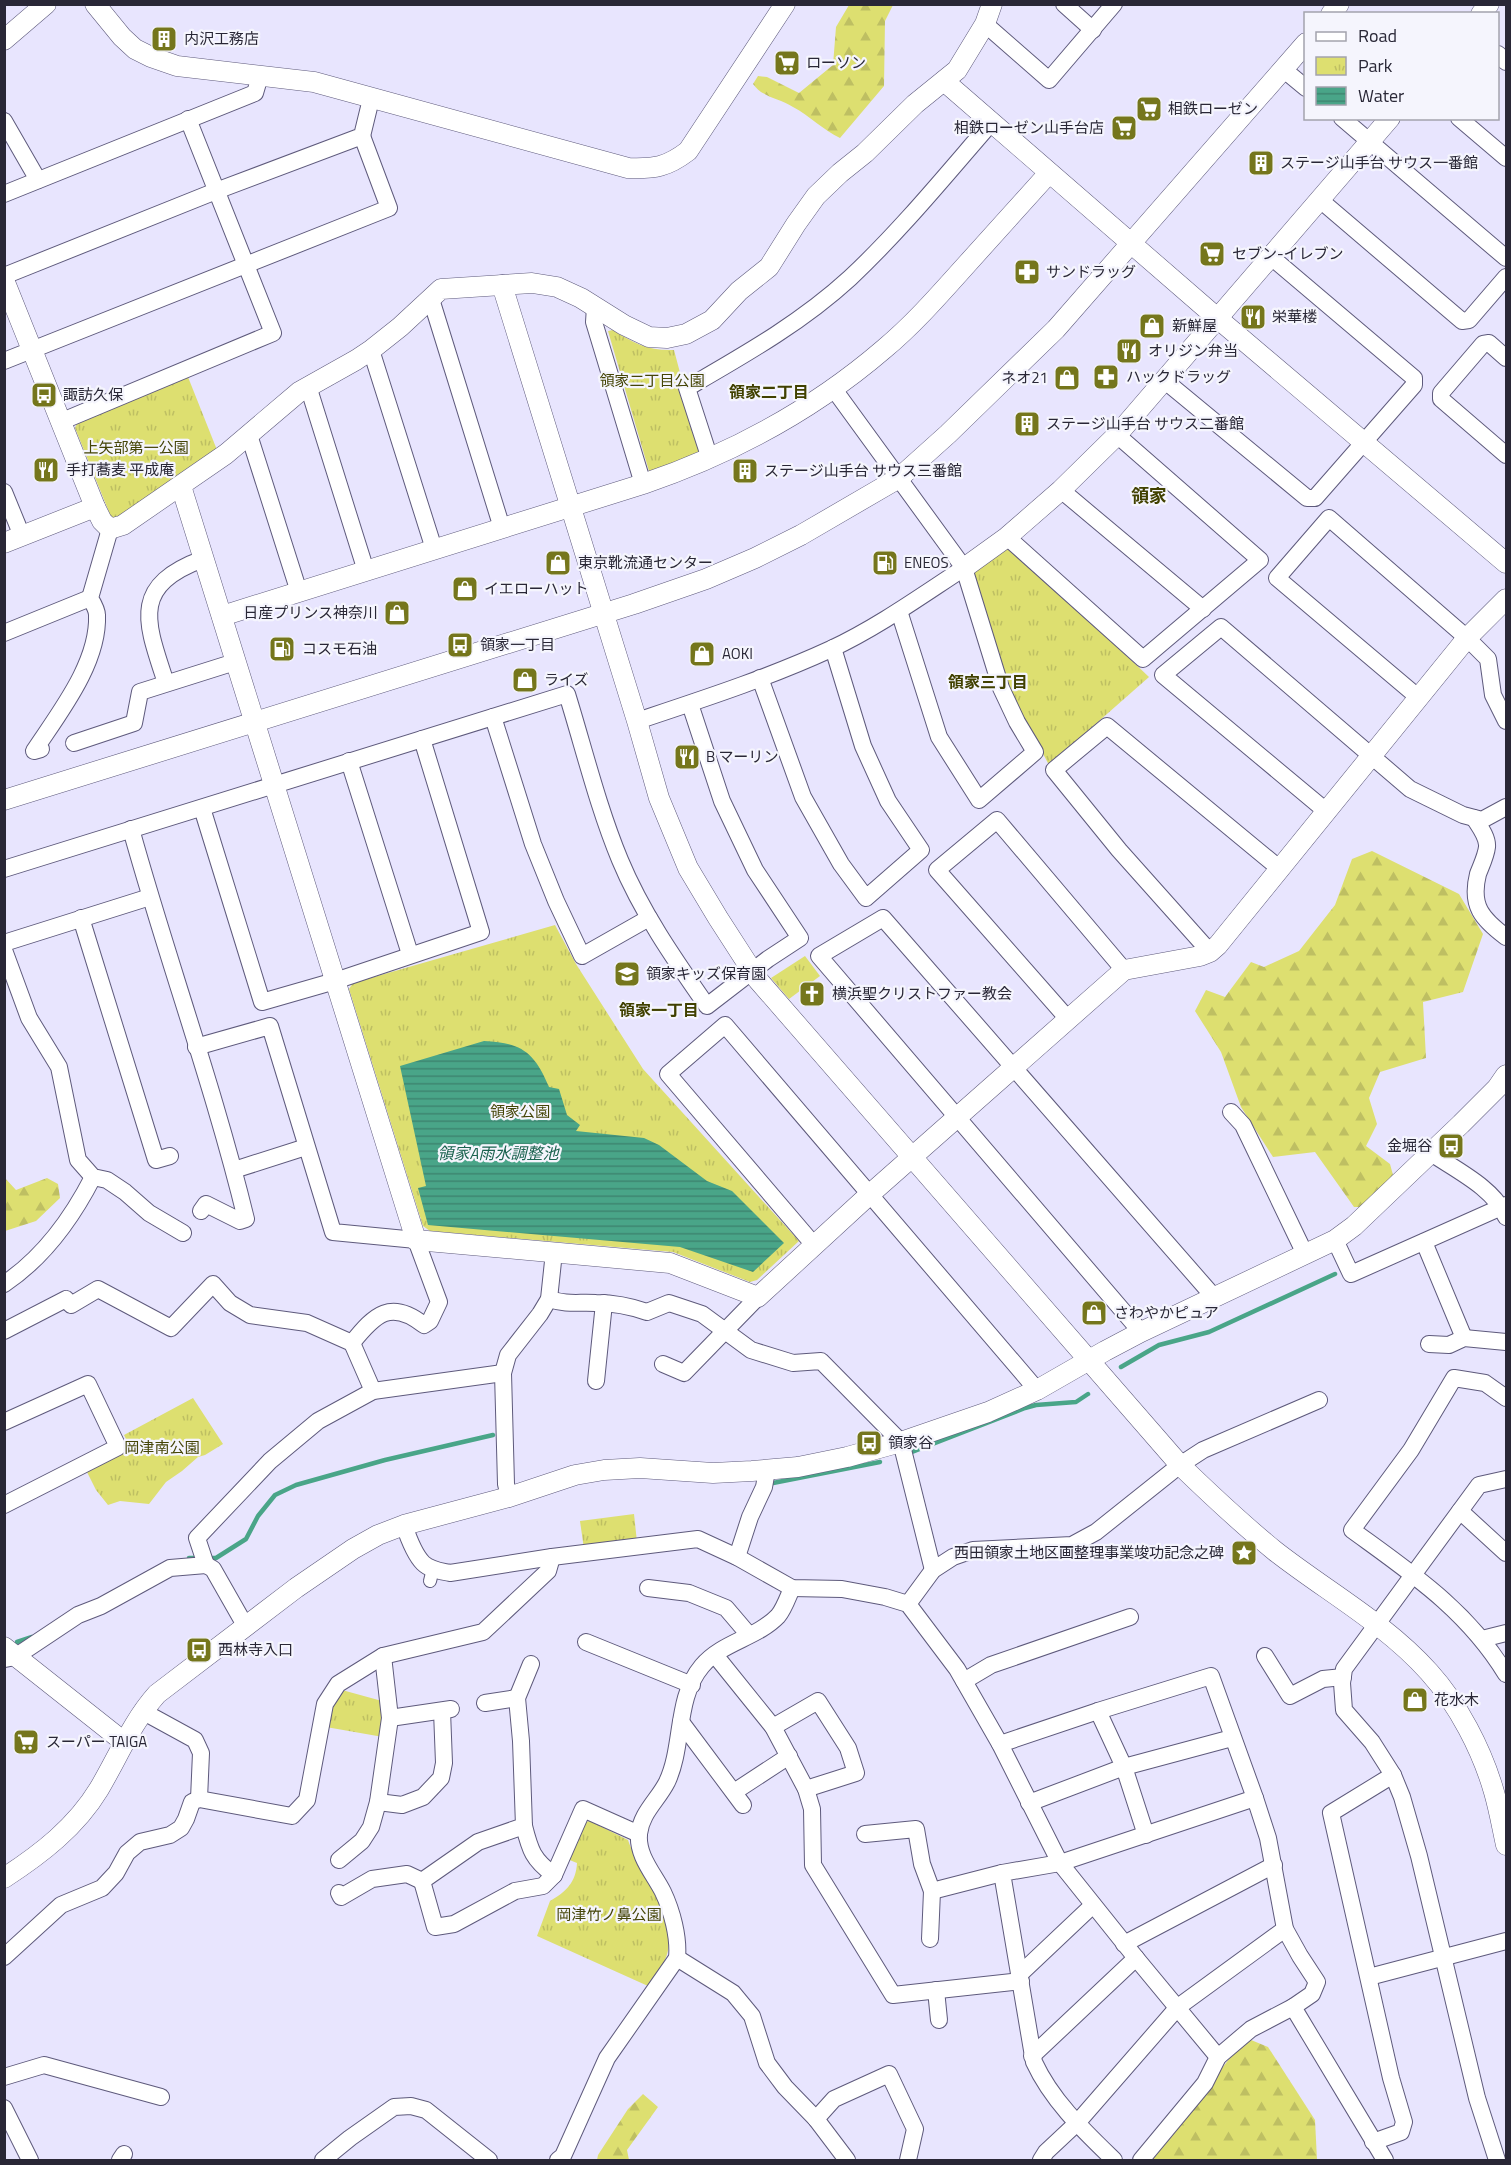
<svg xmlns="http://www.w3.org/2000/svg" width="1511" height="2165" viewBox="0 0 1511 2165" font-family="'Titillium Web','Noto Sans JP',sans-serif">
<defs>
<pattern id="forest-firs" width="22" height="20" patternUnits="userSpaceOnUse" patternTransform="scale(1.5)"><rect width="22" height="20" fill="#dddf70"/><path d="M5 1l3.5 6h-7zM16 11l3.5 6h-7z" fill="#bebf62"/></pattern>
<pattern id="park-tufts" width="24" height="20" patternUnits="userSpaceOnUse" patternTransform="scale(1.5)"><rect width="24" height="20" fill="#dddf70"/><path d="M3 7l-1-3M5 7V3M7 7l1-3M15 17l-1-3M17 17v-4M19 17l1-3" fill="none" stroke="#bebf62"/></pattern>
<pattern id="water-rules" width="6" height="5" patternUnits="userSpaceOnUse" patternTransform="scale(1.5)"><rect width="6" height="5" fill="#49a588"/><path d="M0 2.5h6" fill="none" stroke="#3d8670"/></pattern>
</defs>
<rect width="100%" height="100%" fill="#e8e5fe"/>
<g fill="url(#forest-firs)">
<path d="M849,5H893L885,21L884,86L840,138C823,130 810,116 793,107C779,98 763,98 753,84L758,76L767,77L799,93L833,65L836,27Z"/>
<polygon points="1372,851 1459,894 1483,934 1463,992 1423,1002 1426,1058 1380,1072 1369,1098 1377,1124 1366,1146 1390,1164 1393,1175 1362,1207 1354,1207 1315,1152 1273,1157 1241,1107 1221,1052 1195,1011 1206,990 1225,997 1251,962 1264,967 1299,951 1335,905 1352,859"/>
<polygon points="4,1177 16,1190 47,1178 58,1184 60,1198 36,1221 5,1231"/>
<polygon points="1251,2040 1268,2047 1315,2120 1317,2160 1150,2160 1233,2054"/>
<polygon points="643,2094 658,2107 627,2150 629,2160 597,2160 598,2155 628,2109"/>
</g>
<g fill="url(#park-tufts)">
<path d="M613,330C633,343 649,351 674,350L701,452L656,473L649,471L608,331Z"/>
<polygon points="188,377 217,450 117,517 111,517 75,428 78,421"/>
<polygon points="1005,547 1013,548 1149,677 1049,765 1008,688 974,576 975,568"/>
<polygon points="555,925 576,964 643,1069 799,1241 757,1280 750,1282 673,1252 430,1231 423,1226 349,989 353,983"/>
<polygon points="805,956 820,976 789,999 771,978"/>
<polygon points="193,1398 223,1444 205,1455 198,1457 182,1471 166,1482 149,1504 120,1501 108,1505 96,1490 87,1472 131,1449 124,1435"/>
<polygon points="634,1514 637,1542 584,1549 580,1521"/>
<polygon points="342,1690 382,1701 383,1737 326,1727 328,1706"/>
<path d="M590,1821L628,1840C639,1874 684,1926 664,1962C660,1971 653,1978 648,1986L537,1936L550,1901C566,1892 576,1882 577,1863L567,1859L585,1822Z"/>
</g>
<path fill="url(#water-rules)" d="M484,1041C522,1043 534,1052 549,1087L559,1089L567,1115L580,1125L576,1131L644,1138L659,1145L707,1181L732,1191L784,1243L753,1272L680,1247L428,1225L418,1188L426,1186L400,1066Z"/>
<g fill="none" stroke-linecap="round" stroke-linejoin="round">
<g stroke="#49a588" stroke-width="4.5">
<polyline points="1121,1367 1159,1345 1209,1332 1335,1274"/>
<polyline points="912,1452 1025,1408 1036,1405 1076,1402 1088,1394"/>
<polyline points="773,1483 880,1462"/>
<polyline points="189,1558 216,1558 246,1539 258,1516 275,1495 296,1485 385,1460 493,1435"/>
<polyline points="17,1642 32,1637"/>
</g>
<g stroke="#5e5a7c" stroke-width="14">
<polyline id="pedestrian" points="430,1581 433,1569"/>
</g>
<g stroke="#5e5a7c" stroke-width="18">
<g id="minor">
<polyline points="1064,4 1093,30"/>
<polyline points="985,24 1049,80 1114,4"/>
<polyline points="1498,54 1506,62"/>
<polyline points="1283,69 1306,88"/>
<polyline points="1342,118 1506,258"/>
<polyline points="1459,118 1506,158"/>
<polyline points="4,121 38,180"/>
<polyline points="4,194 255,93 260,76"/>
<polyline points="1319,199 1462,321 1469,320 1506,277"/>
<polyline points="4,276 216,191 362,136 371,99"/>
<polyline points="431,299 502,528"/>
<polyline points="595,307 594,322 643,484"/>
<polyline points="371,350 434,549"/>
<polyline points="1506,358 1489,343 1483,344 1441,393 1441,399 1506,455"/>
<polyline points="4,361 389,208 362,136"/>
<polyline points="1164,380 1307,498 1315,498 1414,385 1414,378 1270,256"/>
<polyline points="308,386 366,571"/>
<polyline points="833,388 964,568 1001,688 1017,722 1035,752 979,800 939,737 899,611"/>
<polyline points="60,422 273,333 188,119"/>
<polyline points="249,435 299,592"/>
<path d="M710,459L687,388C744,355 801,323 850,278C901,230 945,176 991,123"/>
<polyline points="1061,490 1203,609"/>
<polyline points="4,492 22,536"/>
<polyline points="1007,537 1143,659 1260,560 1117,435"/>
<polyline points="4,633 90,598"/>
<polyline points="760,678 803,797 841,864 866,898 921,850 888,801 863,746 833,648"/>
<path d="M166,683C146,622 130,586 203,559"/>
<polyline points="1419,698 1277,578 1329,518 1467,638 1488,659 1493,695 1506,721"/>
<polyline points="493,717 533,844 556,901 582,956 649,918"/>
<path d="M637,721C703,699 768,678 831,649C878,627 921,596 964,568"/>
<polyline points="74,743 134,723 140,692 235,662"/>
<path d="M41,749L34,751C59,713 99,663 97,615C97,610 93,603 90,598L110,529"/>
<polyline points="349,761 410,954"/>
<polyline points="202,808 262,1002 335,981 481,932 422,739"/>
<polyline points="1326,811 1163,675 1221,627 1410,789 1463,815 1482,820 1506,807"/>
<path d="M1474,818C1479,826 1488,837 1487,847C1486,856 1481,866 1478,874C1470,906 1482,919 1506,937"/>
<path d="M131,829C167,959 214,1087 246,1219L240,1221L206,1204L201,1211"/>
<path d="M4,869L567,694C584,749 598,807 620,860C642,913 675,960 707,1006L768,959L800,938L755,870L722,801L690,704"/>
<polyline points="81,918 156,1160 170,1156"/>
<polyline points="4,943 150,897"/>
<polyline points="4,950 29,1018 59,1067 78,1160 93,1177 107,1180 125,1192 149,1213 183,1233"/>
<polyline points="1210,952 1119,850 1054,770 1107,726 1280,869"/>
<polyline points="1068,1019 937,870 997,820 1124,970"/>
<path d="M196,1047L270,1026L333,1232L416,1240L439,1302L430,1321L424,1325C391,1299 375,1314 352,1343"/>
<polyline points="1231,1112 1243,1125 1305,1254"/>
<path d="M1431,1153C1456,1170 1494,1188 1506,1217"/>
<polyline points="234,1170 306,1147"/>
<polyline points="1335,1240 1351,1274 1506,1205"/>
<polyline points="1424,1242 1464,1338"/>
<polyline points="814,1245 668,1074 725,1025 1037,1390"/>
<path d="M4,1284C43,1258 72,1218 93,1177"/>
<path d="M549,1299C568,1305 577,1302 596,1303C614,1303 630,1306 647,1312L669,1303L702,1314L751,1350L793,1363L821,1361L901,1442L933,1570"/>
<polyline points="4,1331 66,1299 71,1305 98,1289 171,1328 213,1284 230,1303 250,1315 307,1323 352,1343 373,1391"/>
<polyline points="1141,1332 819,956 883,918 1214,1297"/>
<polyline points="1429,1344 1449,1345 1464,1338 1506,1342"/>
<polyline points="663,1364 684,1373 758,1297"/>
<polyline points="596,1381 604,1303"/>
<path d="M1506,1398L1485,1383L1454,1378L1411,1450L1352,1530C1411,1573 1467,1610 1506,1674"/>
<polyline points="4,1422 88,1384 118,1447 4,1505"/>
<polyline points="509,1497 506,1484 503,1373 508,1355 540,1314 549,1299 554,1252"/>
<polyline points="1460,1511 1506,1553"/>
<path d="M404,1525C408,1537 414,1554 423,1563C430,1570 441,1571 450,1573L552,1557L698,1539L737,1557L792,1588L842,1589L885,1597L908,1604L957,1669L1000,1744L1060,1863L1136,1958L1218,2057"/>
<polyline points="737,1557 750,1517 764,1487 767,1470"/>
<polyline points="206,1565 213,1569 246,1627"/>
<polyline points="648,1588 689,1593 726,1608 749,1635"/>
<polyline points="908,1604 933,1570 953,1557 973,1550 1072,1545 1096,1532 1180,1465 1203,1450 1319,1400"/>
<polyline points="1482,1639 1506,1633"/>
<polyline points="586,1642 692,1685"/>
<polyline points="715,1655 773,1727 806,1789 812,1809 813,1865 893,1995 1021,1981"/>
<polyline points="1265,1656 1290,1696 1323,1679 1343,1677"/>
<polyline points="5,1659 15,1657 78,1615 101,1606 170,1568 206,1565 197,1538 270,1461 318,1421 373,1391 503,1373"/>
<polyline points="531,1664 517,1698 521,1741 524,1826 478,1842 422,1881 435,1927 454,1924 515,1891 543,1886 554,1875 583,1809 639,1834"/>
<polyline points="964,1681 991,1665 1130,1617"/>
<polyline points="485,1703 517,1698"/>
<polyline points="142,1711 195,1740 201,1753 199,1799 292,1816 307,1800 325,1704 338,1684 383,1656 483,1632 548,1571 552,1557"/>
<polyline points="1098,1711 1124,1767 1146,1835"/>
<polyline points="390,1718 451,1709"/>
<polyline points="681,1722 743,1805"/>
<polyline points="773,1727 818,1701 848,1748 856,1773 806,1789"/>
<polyline points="1000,1744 1098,1711 1211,1676 1255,1798 1268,1838 1285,1929 1300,1956 1317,1982 1312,1994 1293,2007 1251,2029 1218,2057 1205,2083 1141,2160"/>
<polyline points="734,1792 789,1756"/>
<polyline points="378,1802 402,1805 423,1797 441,1778 444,1763 442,1711"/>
<polyline points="1029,1803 1124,1767 1232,1738"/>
<path d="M524,1826C530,1850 533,1860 554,1875"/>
<polyline points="865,1834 916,1829 922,1864 932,1891 1002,1873"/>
<polyline points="339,1860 362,1841 371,1827 378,1802 390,1718 383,1656"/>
<polyline points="339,1893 341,1897 372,1879 407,1874 422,1881"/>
<polyline points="930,1939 932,1891"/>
<polyline points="1124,1944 1274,1865"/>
<polyline points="4,1957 61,1905 102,1888 116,1873 127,1853 140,1842 170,1835 181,1828 186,1819 192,1802 199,1799"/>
<polyline points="677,1958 733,1993 752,2016 767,2063 785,2087 816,2119 847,2160"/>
<polyline points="1020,1974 1093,1905"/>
<polyline points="1369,1977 1506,1941"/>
<polyline points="936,1990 939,2020"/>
<polyline points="1293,2007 1385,2160"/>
<polyline points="1032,2056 1136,1958"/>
<polyline points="4,2077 44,2065 161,2097"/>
<polyline points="4,2108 30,2160"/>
<polyline points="816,2119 834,2099 889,2074 915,2129 908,2160"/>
<polyline points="1373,2142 1401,2132 1404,2122 1391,2078 1331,1813 1393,1775"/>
<polyline points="120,2160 124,2154"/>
<polyline points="323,2160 350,2138 394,2107 411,2106 426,2110 489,2160"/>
<path d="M558,2160L563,2156L607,2058L677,1958C679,1937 672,1911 663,1892C654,1874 637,1856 639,1834C641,1813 658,1800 667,1782C684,1746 675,1698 702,1666C722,1642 757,1638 778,1616C784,1609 788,1597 792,1588"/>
<polyline points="1041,2160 1046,2152 1077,2123 1178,2007 1285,1929"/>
<path d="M1114,2160C1084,2131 1052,2101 1034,2062L1002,1873L1060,1863L1255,1798"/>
<polyline points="1497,2160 1477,2098 1419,1856 1402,1797 1393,1775 1372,1742 1344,1710 1342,1683 1344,1669 1479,1485 1506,1479"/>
</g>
</g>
<g stroke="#5e5a7c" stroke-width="21">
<g id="tertiary">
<path d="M95,4L122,37L135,49L151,57L177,66L314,82L628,168C655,169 667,167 688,151L785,4"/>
<polyline points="1331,14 1339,4"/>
<polyline points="1481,14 1489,4"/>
<polyline points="4,40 46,4"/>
<polyline points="944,81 1216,317 1506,563"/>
<polyline points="4,280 95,507 102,521 110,529 123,525 226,454 299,392 356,360 371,350 400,327 441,289 532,283 557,287 581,298 624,325 649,337 667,338 686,334 712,320 739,291 769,267 796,224 816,196 840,173 865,153 915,104 957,70 985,24 992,4"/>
<path d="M502,285L637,721L659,798L688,868L718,918L758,980L1180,1465C1211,1495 1242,1524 1275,1551C1326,1591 1385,1623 1429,1672C1458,1704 1482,1750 1494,1792C1499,1809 1502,1827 1506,1845"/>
<polyline points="181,486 416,1240 670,1263 758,1297 869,1195 1124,970 1200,956 1210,952 1218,945 1467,638 1506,599"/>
<polyline points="4,543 95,507"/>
<polyline points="964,568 1007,537 1061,490 1117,435 1390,118"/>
<path d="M222,616L643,484C731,454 813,410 884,349C914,324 941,293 967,264C994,234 1022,203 1049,173"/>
<polyline points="4,800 634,604 706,579 755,558 801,535 899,478 948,434 1056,329 1306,43"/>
<polyline points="4,1647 124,1742"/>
<path d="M4,1878C41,1854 76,1827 99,1789C118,1757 132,1722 157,1694L296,1588L353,1549L378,1535L404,1525L509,1497L575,1475L604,1470L640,1468L713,1473L752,1471L798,1467L847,1457L901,1442L988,1412L1037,1390L1105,1351L1141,1332L1335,1240L1354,1226L1461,1124L1497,1088L1506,1075"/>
</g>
</g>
<use href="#pedestrian" stroke="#fff" stroke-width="12"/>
<use href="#minor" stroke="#fff" stroke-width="16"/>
<use href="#tertiary" stroke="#fff" stroke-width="20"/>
</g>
<defs>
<g id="building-square" transform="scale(1.35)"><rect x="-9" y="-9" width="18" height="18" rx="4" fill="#75761c" stroke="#f5f5fd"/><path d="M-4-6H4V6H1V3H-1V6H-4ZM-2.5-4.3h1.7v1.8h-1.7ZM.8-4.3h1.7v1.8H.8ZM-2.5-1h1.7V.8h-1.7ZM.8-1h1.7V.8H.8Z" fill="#fff"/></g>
<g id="supermarket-square" transform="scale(1.35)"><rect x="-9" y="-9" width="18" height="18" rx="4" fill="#75761c" stroke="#f5f5fd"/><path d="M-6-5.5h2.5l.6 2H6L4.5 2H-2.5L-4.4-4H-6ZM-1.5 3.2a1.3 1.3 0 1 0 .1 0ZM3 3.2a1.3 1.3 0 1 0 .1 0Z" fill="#fff"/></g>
<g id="pharmacy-square" transform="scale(1.35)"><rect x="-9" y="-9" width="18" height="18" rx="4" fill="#75761c" stroke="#f5f5fd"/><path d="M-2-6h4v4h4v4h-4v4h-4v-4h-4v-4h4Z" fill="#fff"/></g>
<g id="restaurant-square" transform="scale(1.35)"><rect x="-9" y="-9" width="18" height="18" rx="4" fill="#75761c" stroke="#f5f5fd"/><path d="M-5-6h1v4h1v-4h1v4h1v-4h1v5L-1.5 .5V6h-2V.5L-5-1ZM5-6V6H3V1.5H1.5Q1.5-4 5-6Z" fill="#fff"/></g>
<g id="shop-square" transform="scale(1.35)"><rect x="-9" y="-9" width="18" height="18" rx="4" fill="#75761c" stroke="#f5f5fd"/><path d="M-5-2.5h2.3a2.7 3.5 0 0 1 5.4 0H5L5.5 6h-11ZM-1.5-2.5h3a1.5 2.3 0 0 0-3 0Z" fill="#fff"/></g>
<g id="bus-square" transform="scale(1.35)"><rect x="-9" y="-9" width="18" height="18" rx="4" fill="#75761c" stroke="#f5f5fd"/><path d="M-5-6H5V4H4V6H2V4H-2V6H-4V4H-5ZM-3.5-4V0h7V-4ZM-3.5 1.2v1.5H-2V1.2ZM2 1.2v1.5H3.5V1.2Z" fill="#fff"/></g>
<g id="fuel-square" transform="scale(1.35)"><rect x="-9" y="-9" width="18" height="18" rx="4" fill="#75761c" stroke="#f5f5fd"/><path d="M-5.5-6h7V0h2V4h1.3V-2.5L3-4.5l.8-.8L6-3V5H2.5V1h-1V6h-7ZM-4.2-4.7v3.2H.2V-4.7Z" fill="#fff"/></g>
<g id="school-square" transform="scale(1.35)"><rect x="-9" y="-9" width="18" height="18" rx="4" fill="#75761c" stroke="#f5f5fd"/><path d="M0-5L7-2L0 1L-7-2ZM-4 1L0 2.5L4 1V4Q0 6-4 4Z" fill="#fff"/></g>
<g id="church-square" transform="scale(1.35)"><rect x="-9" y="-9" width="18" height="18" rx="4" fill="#75761c" stroke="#f5f5fd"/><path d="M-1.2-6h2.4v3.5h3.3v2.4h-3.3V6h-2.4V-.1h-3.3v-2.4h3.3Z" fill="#fff"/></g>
<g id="sight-square" transform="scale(1.35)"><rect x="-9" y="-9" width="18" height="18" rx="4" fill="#75761c" stroke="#f5f5fd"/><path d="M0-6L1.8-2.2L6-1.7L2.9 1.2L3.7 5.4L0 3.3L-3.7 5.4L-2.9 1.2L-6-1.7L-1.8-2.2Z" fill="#fff"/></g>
</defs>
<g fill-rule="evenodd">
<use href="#building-square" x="164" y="39"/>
<use href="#supermarket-square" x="787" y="63"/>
<use href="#supermarket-square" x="1149" y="109"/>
<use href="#supermarket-square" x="1124" y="128"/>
<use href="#building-square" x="1261" y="163"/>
<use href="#supermarket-square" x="1212" y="254"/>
<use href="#pharmacy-square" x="1027" y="272"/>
<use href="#restaurant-square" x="1253" y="317"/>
<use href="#shop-square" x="1152" y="326"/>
<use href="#restaurant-square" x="1129" y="351"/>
<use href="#pharmacy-square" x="1106" y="377"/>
<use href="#shop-square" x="1067" y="378"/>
<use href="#bus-square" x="44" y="395"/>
<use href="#building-square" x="1027" y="424"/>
<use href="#restaurant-square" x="46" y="470"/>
<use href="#building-square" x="745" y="471"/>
<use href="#shop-square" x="558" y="563"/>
<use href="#fuel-square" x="885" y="563"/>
<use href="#shop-square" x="465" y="589"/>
<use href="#shop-square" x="397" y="613"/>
<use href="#bus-square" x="460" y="645"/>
<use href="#fuel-square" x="282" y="649"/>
<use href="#shop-square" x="702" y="654"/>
<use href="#shop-square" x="525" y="680"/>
<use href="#restaurant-square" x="687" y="757"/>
<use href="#school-square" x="627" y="974"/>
<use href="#church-square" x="812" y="994"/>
<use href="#bus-square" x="1451" y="1146"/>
<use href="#shop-square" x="1094" y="1313"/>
<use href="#bus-square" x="869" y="1443"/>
<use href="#sight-square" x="1244" y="1553"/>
<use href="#bus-square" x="199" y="1650"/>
<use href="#shop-square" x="1415" y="1700"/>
<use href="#supermarket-square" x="26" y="1742"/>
</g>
<g text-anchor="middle" stroke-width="4.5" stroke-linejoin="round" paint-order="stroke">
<g font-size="15" fill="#292736" stroke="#f5f5fd" text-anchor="start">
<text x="184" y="44">内沢工務店</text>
<text x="806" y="68">ローソン</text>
<text x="1168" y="114">相鉄ローゼン</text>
<text x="1104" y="133" text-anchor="end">相鉄ローゼン山手台店</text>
<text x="1280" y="168">ステージ山手台 サウス一番館</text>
<text x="1232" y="259">セブン-イレブン</text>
<text x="1046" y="277">サンドラッグ</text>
<text x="1272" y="322">栄華楼</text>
<text x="1172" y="331">新鮮屋</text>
<text x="1148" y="356">オリジン弁当</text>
<text x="1126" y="382">ハックドラッグ</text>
<text x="1048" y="383" text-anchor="end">ネオ21</text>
<text x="63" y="400">諏訪久保</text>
<text x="1046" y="429">ステージ山手台 サウス二番館</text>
<text x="66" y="475">手打蕎麦 平成庵</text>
<text x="764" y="476">ステージ山手台 サウス三番館</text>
<text x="578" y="568">東京靴流通センター</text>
<text x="904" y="568">ENEOS</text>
<text x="484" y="594">イエローハット</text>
<text x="378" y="618" text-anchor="end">日産プリンス神奈川</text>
<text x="480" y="650">領家一丁目</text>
<text x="302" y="654">コスモ石油</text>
<text x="722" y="659">AOKI</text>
<text x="544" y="685">ライズ</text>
<text x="706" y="762">B マーリン</text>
<text x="646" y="979">領家キッズ保育園</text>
<text x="832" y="999">横浜聖クリストファー教会</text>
<text x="1432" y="1151" text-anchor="end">金堀谷</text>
<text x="1114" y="1318">さわやかピュア</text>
<text x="888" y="1448">領家谷</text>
<text x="1224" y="1558" text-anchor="end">西田領家土地区画整理事業竣功記念之碑</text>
<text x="218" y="1655">西林寺入口</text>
<text x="1434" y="1705">花水木</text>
<text x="46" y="1747">スーパー TAIGA</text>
</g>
<g font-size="15" fill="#454507" stroke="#f5f5fd">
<text x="652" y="386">領家二丁目公園</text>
<text x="136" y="453">上矢部第一公園</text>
<text x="520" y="1117">領家公園</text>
<text x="162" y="1453">岡津南公園</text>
<text x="609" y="1920">岡津竹ノ鼻公園</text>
</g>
<g font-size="16" font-weight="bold" fill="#414100" stroke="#f5f5fd">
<text x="769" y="398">領家二丁目</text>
<text x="988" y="688">領家三丁目</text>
<text x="659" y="1016">領家一丁目</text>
</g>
<g font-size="16" font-style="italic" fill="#1b634f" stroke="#f5f5fd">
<text x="498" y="1159">領家A雨水調整池</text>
</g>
<g font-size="18" font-weight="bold" fill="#414100" stroke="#f5f5fd">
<text x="1149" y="502">領家</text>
</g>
</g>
<rect width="1511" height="2165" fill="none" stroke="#292736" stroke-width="12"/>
<rect x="1304" y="12" width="195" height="108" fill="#f5f5fd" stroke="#a3a3ad" stroke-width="1.5"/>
<rect x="1316" y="32" width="30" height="9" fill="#ffffff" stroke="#a3a3ad" stroke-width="1.5"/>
<text x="1358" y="42" font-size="18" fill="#292736">Road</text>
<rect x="1316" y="57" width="30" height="18" fill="url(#park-tufts)" stroke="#a3a3ad" stroke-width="1.5"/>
<text x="1358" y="72" font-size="18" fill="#292736">Park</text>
<rect x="1316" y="87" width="30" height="18" fill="url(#water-rules)" stroke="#a3a3ad" stroke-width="1.5"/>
<text x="1358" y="102" font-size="18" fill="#292736">Water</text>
</svg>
